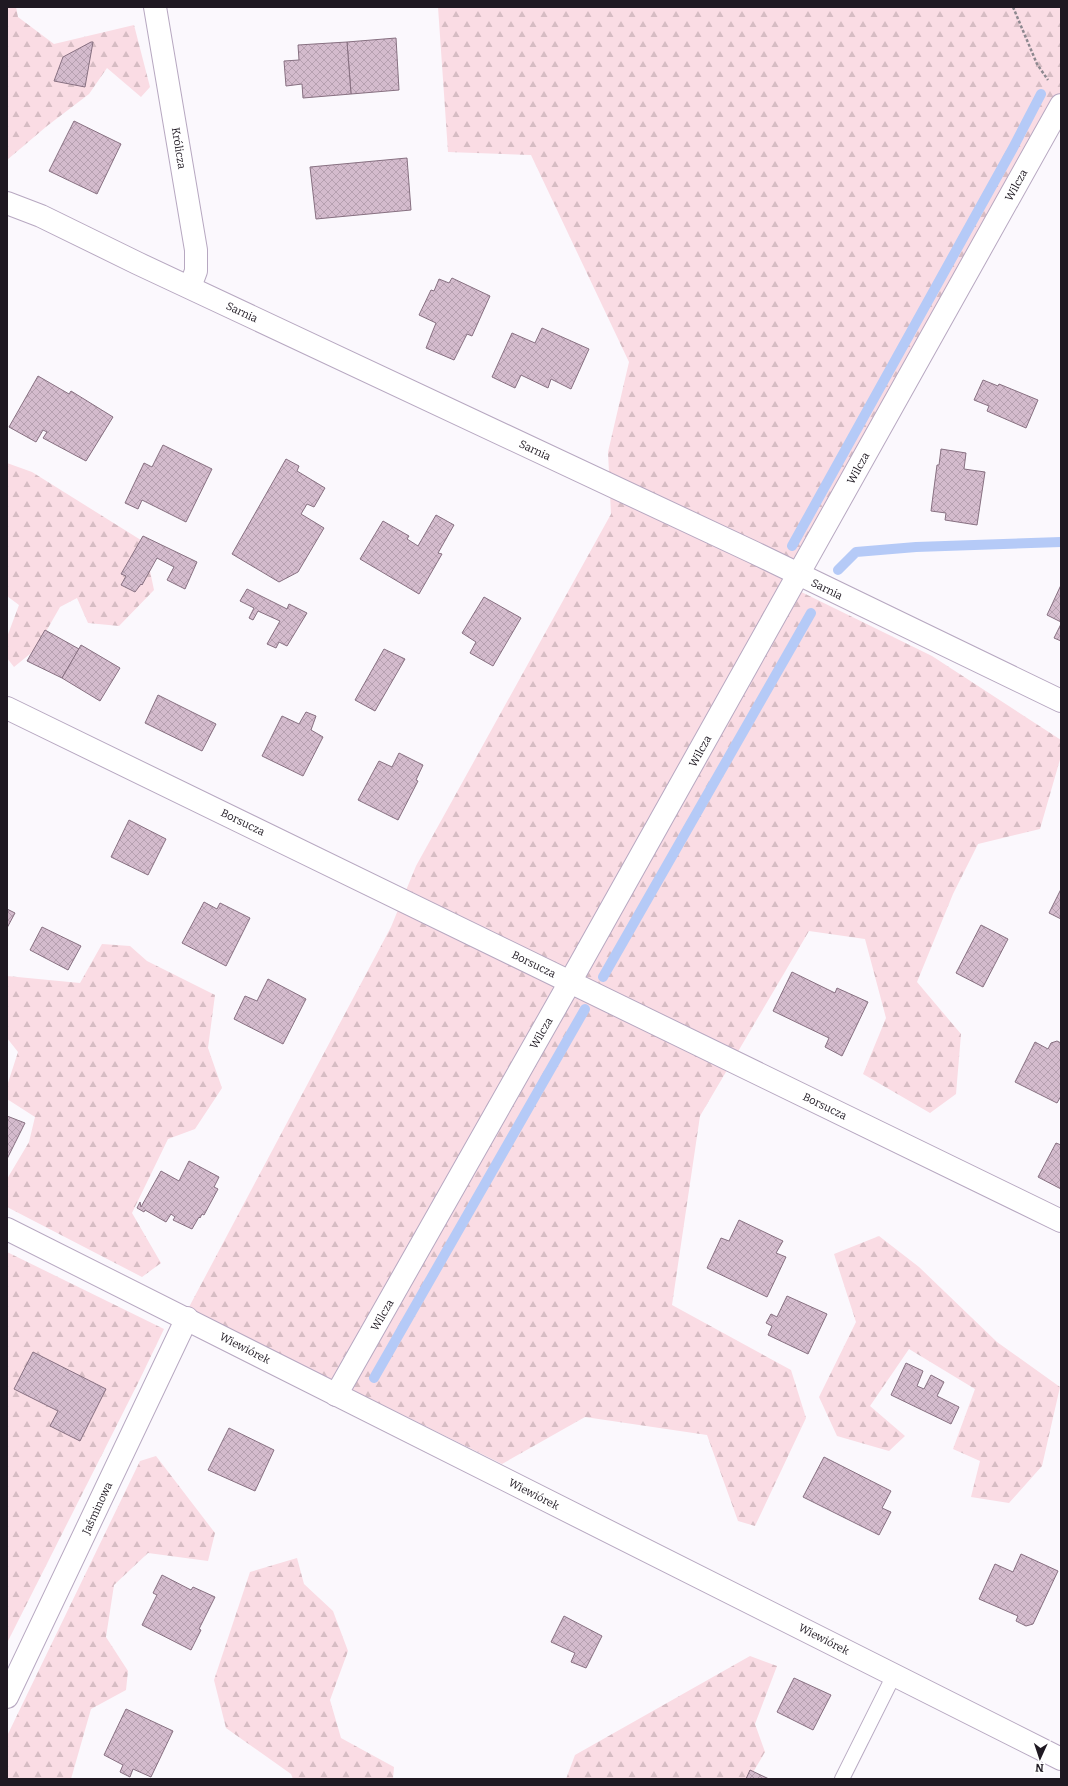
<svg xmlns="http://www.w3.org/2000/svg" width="1068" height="1786" viewBox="0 0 1068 1786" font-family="Bitter,serif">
<defs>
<pattern id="forest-firs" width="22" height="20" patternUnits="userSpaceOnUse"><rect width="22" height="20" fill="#fadce4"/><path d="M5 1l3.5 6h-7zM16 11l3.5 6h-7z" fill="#d6bcc3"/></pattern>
<pattern id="building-cross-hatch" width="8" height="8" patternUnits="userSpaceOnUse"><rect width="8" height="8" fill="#d4bbcd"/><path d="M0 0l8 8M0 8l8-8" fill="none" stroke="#b6a0b0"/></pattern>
</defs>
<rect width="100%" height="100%" fill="#fbf8fd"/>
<g fill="url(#forest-firs)">
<polygon points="7,7 16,7 18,17 54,44 134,25 150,87 141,97 107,68 89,94 47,126 7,160"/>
<polygon points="438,7 1061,7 1061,105 1042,115 785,584 932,656 1061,740 1061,756 1040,829 978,844 953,894 917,982 961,1034 956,1094 930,1113 863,1074 886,1018 865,939 809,931 700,1116 672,1305 791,1370 806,1418 755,1526 738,1521 707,1435 585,1417 502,1464 188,1309 391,927 416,866 611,514 608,452 629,362 531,155 448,152"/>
<polygon points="7,463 32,472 144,542 154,590 119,626 88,623 77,598 60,607 36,649 14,667 7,658 7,637 19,605 7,596"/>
<polygon points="102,944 130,946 147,961 215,995 208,1048 222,1088 195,1129 168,1139 132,1213 161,1263 142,1277 7,1207 7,1179 29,1142 35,1117 7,1099 7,1086 18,1052 7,1038 7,976 80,983"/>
<polygon points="879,1236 919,1267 997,1342 1060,1387 1042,1466 1009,1503 971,1497 980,1461 953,1449 975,1389 909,1349 870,1406 905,1436 889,1451 837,1436 819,1397 856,1322 834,1254"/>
<polygon points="7,1252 164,1329 139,1381 7,1643"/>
<polygon points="156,1456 215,1533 208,1561 148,1553 114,1585 106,1637 128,1671 126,1690 91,1709 71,1779 7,1779 7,1736 140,1461"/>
<polygon points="297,1558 304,1584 333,1611 348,1651 330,1700 341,1738 394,1767 393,1779 293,1779 291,1774 226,1728 214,1680 250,1572"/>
<polygon points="750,1656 777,1666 755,1724 765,1752 749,1779 566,1779 575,1755"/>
</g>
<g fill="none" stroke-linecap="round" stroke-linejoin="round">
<g stroke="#b5caf7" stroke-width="10">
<polyline points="792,546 1013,148 1041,94"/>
<polyline points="838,570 856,552 916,547 1061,542"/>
<polyline points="603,977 811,613"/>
<polyline points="374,1378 585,1009"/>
</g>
</g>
<g fill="url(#building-cross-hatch)" stroke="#877081">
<polygon points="396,38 399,90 351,94 347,42"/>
<polygon points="91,42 93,42 85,87 54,81 63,57"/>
<polygon points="347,42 351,94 303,98 302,84 286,86 284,61 299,60 298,45"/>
<polygon points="74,121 121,144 97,194 49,171"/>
<polygon points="407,158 411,210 316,219 310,167"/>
<polygon points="452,278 490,296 472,336 467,334 454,360 426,348 436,323 419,315 431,290 434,291 439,279 449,283"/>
<polygon points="542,328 589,349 571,389 551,379 548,388 521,375 515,388 492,377 512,333 535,343"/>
<polygon points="38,376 69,394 71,391 113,417 86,461 43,438 47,432 43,430 36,442 9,427"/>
<polygon points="983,380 998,386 999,384 1038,400 1026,428 987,411 989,406 974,400"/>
<polygon points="163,445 212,469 186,522 142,500 138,509 125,503 144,463 152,467"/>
<polygon points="941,449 966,453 964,469 985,472 977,525 945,520 946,513 931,511 937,465 939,465"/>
<polygon points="286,459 299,466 297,471 325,488 314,507 307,504 301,514 324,528 298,572 279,582 232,554"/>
<polygon points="436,515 454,525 438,553 442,554 419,594 360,559 383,521 409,536 407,539 418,546"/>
<polygon points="143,536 197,562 185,589 167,580 174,567 157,558 142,585 141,584 135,592 121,585 126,576 121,574"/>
<polygon points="1061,585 1061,622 1047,615"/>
<polygon points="247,589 287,609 289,604 307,613 287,646 279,642 276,648 267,644 280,621 258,611 253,620 249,618 254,608 240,601"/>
<polygon points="484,597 521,618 493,666 470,653 476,642 462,633"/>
<polygon points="1061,624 1061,641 1054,638"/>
<polygon points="45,630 79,649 62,678 27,661"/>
<polygon points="81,645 120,668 100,701 62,678"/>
<polygon points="384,649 405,659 375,711 355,700"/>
<polygon points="158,695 216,724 202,751 145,723"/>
<polygon points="306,712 316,716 311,730 323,737 303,776 262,756 282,716 299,724"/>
<polygon points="399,753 423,765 416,780 418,781 398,820 358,800 379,761 392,767"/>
<polygon points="129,820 166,839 148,875 111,857"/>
<polygon points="1061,889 1061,919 1049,913"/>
<polygon points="204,902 217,909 220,903 250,918 226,966 182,943"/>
<polygon points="7,909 15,913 7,928"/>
<polygon points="981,925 1008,939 983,987 956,973"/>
<polygon points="42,927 81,946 68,970 30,950"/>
<polygon points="792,972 835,993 837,988 868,1002 842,1056 825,1047 829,1038 773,1011"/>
<polygon points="268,979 306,999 283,1044 234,1019 245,996 257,1001"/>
<polygon points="1057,1041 1061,1043 1061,1096 1057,1103 1015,1082 1035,1042 1048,1049 1051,1043"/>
<polygon points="7,1116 25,1123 7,1159"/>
<polygon points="1056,1143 1061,1145 1061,1189 1038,1177"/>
<polygon points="189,1161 219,1177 214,1187 218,1189 204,1215 202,1214 200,1218 199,1217 192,1229 173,1220 175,1217 171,1214 166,1222 145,1210 144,1212 137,1208 140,1202 141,1207 161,1171 179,1181"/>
<polygon points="739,1220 783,1241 776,1253 786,1257 767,1297 707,1268 721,1238 729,1241"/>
<polygon points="787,1296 827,1314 808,1354 768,1335 772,1326 766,1323 771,1314 777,1317"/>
<polygon points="33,1352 106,1389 80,1441 50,1426 58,1411 14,1389"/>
<polygon points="906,1363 923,1371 917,1386 924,1389 931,1375 944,1382 937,1396 959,1407 951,1424 891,1395"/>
<polygon points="229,1428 274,1450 255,1491 208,1470"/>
<polygon points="824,1457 891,1491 882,1508 891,1512 879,1535 803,1497"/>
<polygon points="1021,1554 1058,1571 1033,1624 1026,1626 1016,1621 1018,1616 979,1599 995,1564 1013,1572"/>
<polygon points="162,1575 191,1590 193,1587 215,1597 199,1629 201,1630 191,1650 142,1625 157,1595 153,1593"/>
<polygon points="564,1616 602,1636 586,1668 571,1662 575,1653 551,1642"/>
<polygon points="794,1678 831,1695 813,1730 777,1712"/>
<polygon points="126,1709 173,1731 151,1777 133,1769 130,1777 120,1772 123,1765 104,1755"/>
<polygon points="750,1770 769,1779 746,1779"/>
</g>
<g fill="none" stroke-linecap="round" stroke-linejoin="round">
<g stroke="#b7a8c1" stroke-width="16">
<polyline id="service" points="842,1779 894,1675"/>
</g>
<g stroke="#b7a8c1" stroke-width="24">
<g id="minor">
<polyline points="155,7 196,250 196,271 190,287"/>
<polyline points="7,203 41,216 137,263 755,553 1061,701"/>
<polyline points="7,708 1061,1221"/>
<polyline points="7,1229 1061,1759"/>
<polyline points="336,1395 570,982 1061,105"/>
<polyline points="7,1697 187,1318"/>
</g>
</g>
<polyline stroke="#8d888f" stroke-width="2.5" stroke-dasharray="3 2" stroke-linecap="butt" points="1013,7 1037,64 1048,80"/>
<use href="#service" stroke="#fff" stroke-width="14"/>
<use href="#minor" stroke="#fff" stroke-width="22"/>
</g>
<g text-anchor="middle" stroke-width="3.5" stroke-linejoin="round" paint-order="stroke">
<g font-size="11" fill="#1f1922" stroke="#fff">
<text transform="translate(179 148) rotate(81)" y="4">Królicza</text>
<text transform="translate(1016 185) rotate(-61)" y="4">Wilcza</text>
<text transform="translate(242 312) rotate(25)" y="4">Sarnia</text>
<text transform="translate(535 450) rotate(25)" y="4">Sarnia</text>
<text transform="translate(858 468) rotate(-61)" y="4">Wilcza</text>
<text transform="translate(827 589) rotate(26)" y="4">Sarnia</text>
<text transform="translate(700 751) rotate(-61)" y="4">Wilcza</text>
<text transform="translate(243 822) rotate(26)" y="4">Borsucza</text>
<text transform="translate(534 964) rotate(26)" y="4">Borsucza</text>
<text transform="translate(541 1033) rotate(-60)" y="4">Wilcza</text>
<text transform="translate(825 1106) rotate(26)" y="4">Borsucza</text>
<text transform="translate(382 1315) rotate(-60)" y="4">Wilcza</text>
<text transform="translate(245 1348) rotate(27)" y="4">Wiewiórek</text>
<text transform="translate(534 1494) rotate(27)" y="4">Wiewiórek</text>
<text transform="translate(97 1508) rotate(-65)" y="4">Jaśminowa</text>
<text transform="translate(824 1639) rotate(27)" y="4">Wiewiórek</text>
</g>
</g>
<rect width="1068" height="1786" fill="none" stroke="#1f1922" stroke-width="16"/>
<g transform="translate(1040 1758) rotate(183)" stroke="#ffffff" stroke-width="3" paint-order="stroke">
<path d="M0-3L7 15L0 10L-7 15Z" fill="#1f1922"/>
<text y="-6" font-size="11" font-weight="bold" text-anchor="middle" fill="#1f1922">N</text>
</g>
</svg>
